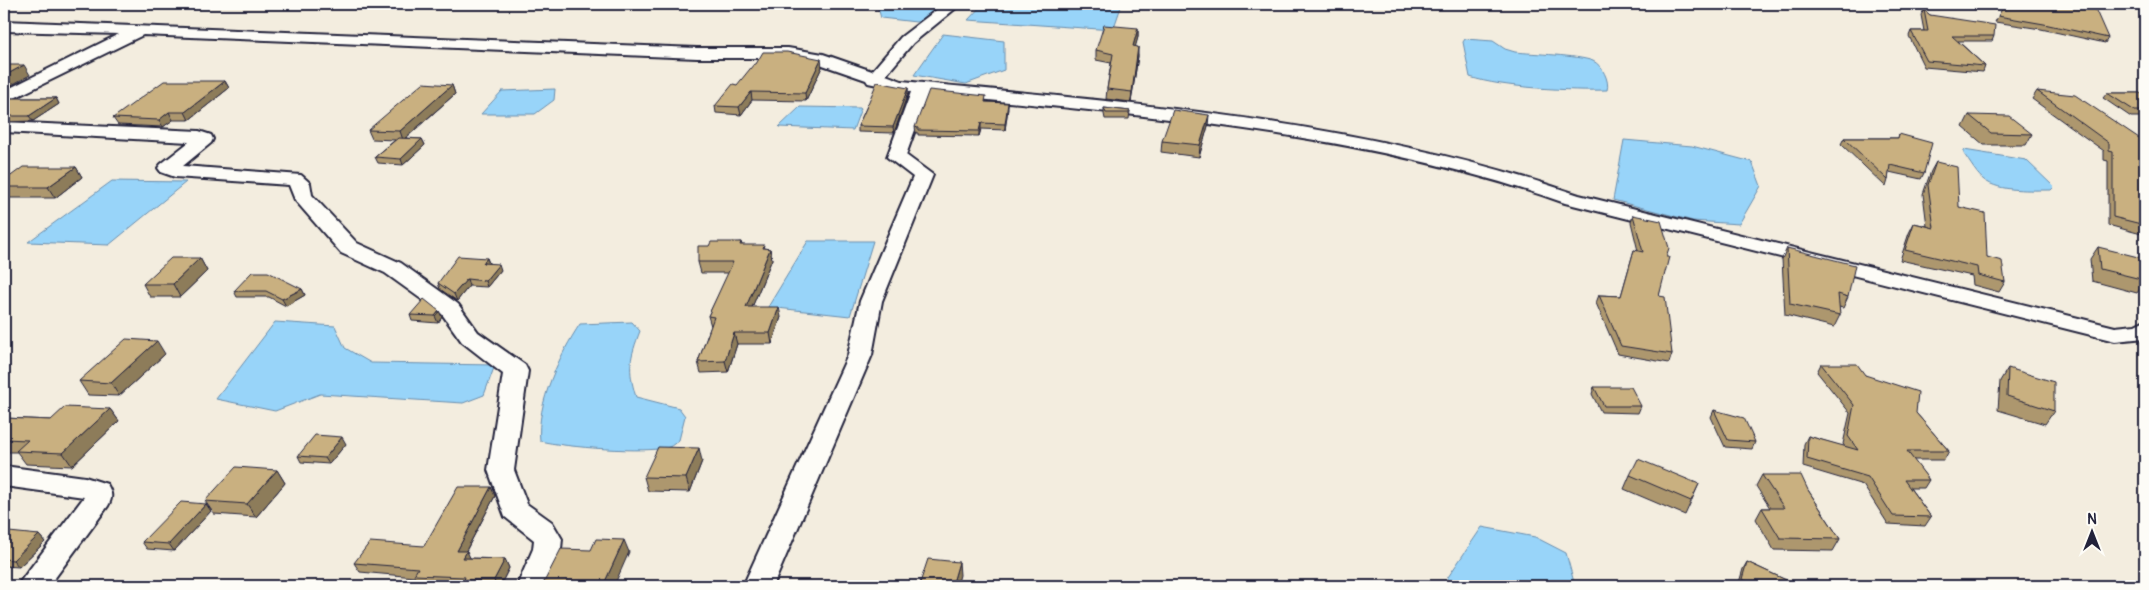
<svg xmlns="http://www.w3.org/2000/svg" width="2149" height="590" viewBox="0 0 2149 590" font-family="Pangolin,sans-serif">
<rect width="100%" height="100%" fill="#f3eddf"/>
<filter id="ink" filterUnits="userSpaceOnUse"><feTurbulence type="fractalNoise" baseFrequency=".02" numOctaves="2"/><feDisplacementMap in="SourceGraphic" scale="10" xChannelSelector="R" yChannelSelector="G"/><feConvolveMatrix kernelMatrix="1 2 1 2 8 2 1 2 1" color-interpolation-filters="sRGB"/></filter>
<g filter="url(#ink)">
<g fill="#98d4f9" stroke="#698dad">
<polygon points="877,4 947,4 930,20 916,22 881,18"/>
<polygon points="983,4 1122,4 1113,30 968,20"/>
<polygon points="943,34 1004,41 1004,70 966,84 914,75"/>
<path d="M1465,39L1493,41L1505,49L1515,52C1534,54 1577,55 1593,61C1602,65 1610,81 1607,90C1572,91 1502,88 1470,77L1463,42Z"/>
<polygon points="555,89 554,100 535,114 481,114 502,91"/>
<polygon points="800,107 861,108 853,130 779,127"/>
<polygon points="1624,140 1692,146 1752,162 1761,186 1739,224 1693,221 1613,200"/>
<path d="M1964,150L2026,160L2054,187L2051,190C2031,190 2000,192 1984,180C1978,176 1969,161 1964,154Z"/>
<polygon points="112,181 186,182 109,245 28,242"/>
<polygon points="808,241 873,241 850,316 768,307"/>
<polygon points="275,322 335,326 345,348 371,363 495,365 484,395 463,403 320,394 275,411 216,399"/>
<path d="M632,322L640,331C630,358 627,368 636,397L679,408L685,416L679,440C676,442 672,446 669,447C647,454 564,447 540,441C536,404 560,354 580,324Z"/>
<polygon points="1482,527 1535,537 1566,553 1575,586 1442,586"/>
</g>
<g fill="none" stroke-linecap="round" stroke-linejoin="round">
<g stroke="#22223b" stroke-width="4">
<g id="street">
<polygon points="770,4 785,4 781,9 771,9"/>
<path d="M944,4H961L913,43L886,75L902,81C1128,103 1363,120 1579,195L2115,327L2135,325L2145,320V338L2115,341L1565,203C1364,132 1139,115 928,94L906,155L933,175L882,301L872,355L773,586H743L848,355L860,301L913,177L887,157L911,92L868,83L866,80L814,62L788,58H697L143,35L4,103V91L119,34L4,31V21L697,48H788L823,54L872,71L901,37Z"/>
<polygon points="4,122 199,131 211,135 213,139 211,143 183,166 301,175 310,183 312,195 357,243 401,263 458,304 478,332 525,365 528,371 514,470 527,504 552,522 562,539 561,549 547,586 517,586 533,549 534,540 505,517 488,470 503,374 462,342 442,314 385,273 341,253 295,200 289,185 175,177 161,172 158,168 161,164 189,142 4,132"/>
<path d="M4,466L85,477L107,484C112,493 113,497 108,506L49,586H17L84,497L4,486Z"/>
</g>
</g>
<use href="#street" fill="#fdfcf7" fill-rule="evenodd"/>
</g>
<g fill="#ad976e" stroke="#22223b">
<polygon points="2005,4 2108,38 2105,43 2041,29 1995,22"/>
<polygon points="1924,10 1930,15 1994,36 1992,41 1958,41 1985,66 1983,72 1924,67 1909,36 1911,31 1924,31 1921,15"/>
<polygon points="1138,28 1138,37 1135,46 1138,56 1131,102 1106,99 1107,89 1111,63 1096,60 1096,50"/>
<polygon points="822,67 806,101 752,100 741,115 716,113 715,106 737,85"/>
<polygon points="225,81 229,88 189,120 173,120 163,127 118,125 113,118"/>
<polygon points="452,85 455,94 406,138 422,139 425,145 403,165 378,163 375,157 395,140 372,139 368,130"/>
<polygon points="908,88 908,93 894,133 858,132 858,126 867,106"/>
<polygon points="2037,91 2145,142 2145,169 2142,169 2141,194 2145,195 2145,235 2108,225 2108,161 2104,160 2104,151 2032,99"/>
<polygon points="2107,93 2145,93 2145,117 2131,117 2103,98"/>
<polygon points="4,98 56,98 59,104 33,121 4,122"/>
<polygon points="986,102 1008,108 1005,130 981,129 979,136 918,135 918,133 916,133 915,127"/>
<polygon points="1104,108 1130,111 1129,119 1105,119 1104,114"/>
<polygon points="1969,115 2032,134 2026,145 1984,145 1963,127"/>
<polygon points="1208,126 1199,157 1161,152 1162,141"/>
<polygon points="1899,134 1924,173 1921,179 1889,172 1888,180 1886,187 1841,144 1844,138 1898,138"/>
<polygon points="1936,162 1959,207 1987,257 2005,282 1999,292 1973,285 1972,276 1900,260 1909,233 1914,223 1927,226 1923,194 1931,171"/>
<polygon points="76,167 82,177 55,198 4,198 4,181"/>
<polygon points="1633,215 1666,257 1659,296 1672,354 1669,363 1618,354 1596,303 1599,295 1621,296 1634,250 1638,251 1631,222"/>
<polygon points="741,242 742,245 770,249 772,259 752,307 781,317 772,344 737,344 728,372 701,373 698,362 711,326 708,316 729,273 701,273 698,262 709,246"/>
<polygon points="2098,247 2145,276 2145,282 2137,293 2092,281 2090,259"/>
<polygon points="1787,248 1848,297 1843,308 1839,307 1840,315 1834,327 1785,315 1782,259"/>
<polygon points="200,258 207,271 180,297 150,297 143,284"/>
<polygon points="487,258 489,263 501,270 487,287 469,286 457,301 440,289 438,283"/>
<polygon points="302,289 305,295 286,306 269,297 237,297 234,291"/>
<polygon points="439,311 442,317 438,323 412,321 410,315"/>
<polygon points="165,354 119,396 88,395 79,381"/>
<polygon points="1821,364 1865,375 1916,413 1949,451 1944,460 1913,460 1929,480 1924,488 1910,488 1931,517 1925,526 1888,524 1863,485 1803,467 1804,444 1808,436 1845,447 1843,444 1850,413 1817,372"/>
<polygon points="2008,368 2054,411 2045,424 1998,410 2000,381"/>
<polygon points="1594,387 1641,406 1638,413 1601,412 1592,394"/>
<polygon points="110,409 119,421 72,466 26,464 17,452 4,452 4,418 51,420"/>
<polygon points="1714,410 1755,442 1752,449 1725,447 1711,417"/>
<polygon points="346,444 329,464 301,462 298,456"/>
<polygon points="702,461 690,492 648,491 644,477"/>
<polygon points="277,470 285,483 256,517 214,514 205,501"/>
<polygon points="1630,475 1699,484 1685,515 1624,489"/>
<polygon points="1762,475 1808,490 1840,539 1833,551 1774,550 1756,519 1762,508 1770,508 1756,486"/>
<polygon points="491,487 495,496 466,551 470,558 505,559 509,568 500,586 467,586 419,585 415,577 360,572 354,563 424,546"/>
<polygon points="206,504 211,511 174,551 147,549 142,542"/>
<polygon points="39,535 45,542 19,567 4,566 4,537"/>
<polygon points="1747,562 1799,586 1738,586 1743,569"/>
</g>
<g fill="#8d7b5a" stroke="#22223b">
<polygon points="1138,28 1138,37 1133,56 1133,46"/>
<polygon points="1138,47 1138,56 1131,102 1132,92"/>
<polygon points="821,59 822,67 806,101 805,93"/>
<polygon points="24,65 30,75 4,89 4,76"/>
<polygon points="225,81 229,88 189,120 185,112"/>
<polygon points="452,85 455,94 403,140 400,131"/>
<polygon points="908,88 908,93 894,133 893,127"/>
<polygon points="751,92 752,100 741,115 739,107"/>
<polygon points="56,98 59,104 33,121 29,116"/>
<polygon points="1008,103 1008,108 1005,130 1005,124"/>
<polygon points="169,112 173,120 163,127 159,120"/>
<polygon points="1209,115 1208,126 1199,157 1200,145"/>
<polygon points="981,123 981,129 979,136 979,131"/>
<polygon points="422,139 425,145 403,165 401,159"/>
<polygon points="76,167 82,177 55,198 48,187"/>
<polygon points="770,249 772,259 748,317 746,307"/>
<polygon points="200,258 207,271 180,297 173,284"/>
<polygon points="487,258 489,264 483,263"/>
<polygon points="499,264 501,270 487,287 485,281"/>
<polygon points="467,279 469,286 457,301 454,294"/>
<polygon points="302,289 305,295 286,306 282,299"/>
<polygon points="779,307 781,317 772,344 770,333"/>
<polygon points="439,311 442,317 438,323 435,316"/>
<polygon points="734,333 737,344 728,372 725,361"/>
<polygon points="157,341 165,354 119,396 111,383"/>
<polygon points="110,409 119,421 72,466 63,453"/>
<polygon points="342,437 346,444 329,464 325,458"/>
<polygon points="699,448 702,461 690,492 686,478"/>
<polygon points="277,470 285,483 256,517 247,504"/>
<polygon points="491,487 495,496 461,560 457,551"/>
<polygon points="206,504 211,511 174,551 169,544"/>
<polygon points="39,535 45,542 19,567 13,560"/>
<polygon points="624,540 629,552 614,586 603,586"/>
<polygon points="467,551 471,560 463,558"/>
<polygon points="505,559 509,568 500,586 496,586 494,580"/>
<polygon points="959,562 960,575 957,586 952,586"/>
</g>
<g fill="#c9b080" stroke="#22223b">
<polygon points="2005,4 2093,4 2108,38 2044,24 1998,16"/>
<polygon points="1924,10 1930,15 1995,25 1994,36 1952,36 1985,66 1927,61 1911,31 1928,31"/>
<polygon points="1104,25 1138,28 1133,46 1138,47 1132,92 1107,89 1113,54 1096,50"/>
<polygon points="763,52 787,52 821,59 805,93 751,92 739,107 715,106 733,84 737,85 754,64 756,64"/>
<polygon points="4,65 24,65 4,76"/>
<polygon points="164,81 225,81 185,112 169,112 159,120 113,118"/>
<polygon points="877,82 908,88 893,127 858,126 867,106"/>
<polygon points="423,83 452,85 400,131 368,130"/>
<polygon points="929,90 986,96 985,102 1008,103 1005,124 981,123 979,131 918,130 918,128 915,127"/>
<polygon points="2037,91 2075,95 2145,142 2145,160 2142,159 2141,194 2145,195 2145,225 2113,217 2113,152 2109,151 2109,143"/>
<polygon points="2107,93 2145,93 2145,111 2135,111"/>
<polygon points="4,98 56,98 29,116 4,116"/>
<polygon points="1104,108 1130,111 1129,113 1106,113"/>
<polygon points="1173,110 1209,115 1200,145 1162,141"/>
<polygon points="1969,115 2009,116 2032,134 1991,133"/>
<polygon points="1899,134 1932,143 1924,173 1890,165 1888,180 1844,138 1898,138"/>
<polygon points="398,138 422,139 401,159 375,157"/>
<polygon points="1936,162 1957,167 1959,207 1985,213 1987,257 2002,261 2005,282 1978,275 1977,267 1905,250 1914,223 1934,228 1928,185"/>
<polygon points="23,167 76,167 48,187 4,187 4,181"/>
<polygon points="1633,215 1661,221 1669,248 1666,257 1669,257 1659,296 1665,297 1672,354 1621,346 1599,295 1621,296 1634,250 1643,252"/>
<polygon points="711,242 741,242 740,245 764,245 763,248 770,249 746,307 779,307 770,333 734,333 725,361 698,362 714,317 708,316 733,262 698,262 698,246 709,246"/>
<polygon points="2098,247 2142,258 2145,280 2100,269"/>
<polygon points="1787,248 1855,265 1848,297 1838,294 1840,315 1790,304"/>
<polygon points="458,256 487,258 483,263 499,264 485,281 467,279 454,294 438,283"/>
<polygon points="171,258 200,258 173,284 143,284"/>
<polygon points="252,272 268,272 302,289 282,299 266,291 234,291"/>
<polygon points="424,299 439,311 435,316 410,315"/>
<polygon points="126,339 157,341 111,383 79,381"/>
<polygon points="1821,364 1857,364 1865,375 1918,392 1916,413 1949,451 1907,451 1929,480 1904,480 1931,517 1893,516 1868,477 1807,459 1808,436 1858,450 1848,436 1854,405"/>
<polygon points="2008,368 2054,382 2054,411 2007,396"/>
<polygon points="1594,387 1631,387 1641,406 1604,406"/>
<polygon points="65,407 110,409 63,453 16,451 28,440 4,439 4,418 51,420"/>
<polygon points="1714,410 1744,418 1755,442 1728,440"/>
<polygon points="315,435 342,437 325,458 298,456"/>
<polygon points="658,447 699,448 686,478 644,477"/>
<polygon points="1638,459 1699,484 1691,501 1630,475"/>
<polygon points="236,467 277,470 247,504 205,501"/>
<polygon points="1762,475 1801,475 1808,490 1840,539 1780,538 1762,508 1784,508"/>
<polygon points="458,487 491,487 457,551 467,551 463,558 505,559 494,580 464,580 465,577 414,575 418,568 354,563 370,542 424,546"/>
<polygon points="181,502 206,504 169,544 142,542"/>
<polygon points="9,532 39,535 13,560 4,559 4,537"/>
<polygon points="596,539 624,540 603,586 542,586 561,549 591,550"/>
<polygon points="928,559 959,562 952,586 919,586"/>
<polygon points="1747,562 1799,586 1752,586 1753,584 1742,579"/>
</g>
</g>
<rect width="2149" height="590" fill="none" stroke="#fdfcf7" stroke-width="20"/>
<rect x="10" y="10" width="2129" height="570" fill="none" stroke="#22223b" stroke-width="2" filter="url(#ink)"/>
<g transform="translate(2092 532)" stroke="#fdfcf7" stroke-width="4" paint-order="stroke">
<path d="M0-4L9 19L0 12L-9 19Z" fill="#22223b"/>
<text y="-8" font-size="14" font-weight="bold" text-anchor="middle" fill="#22223b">N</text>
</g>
</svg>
